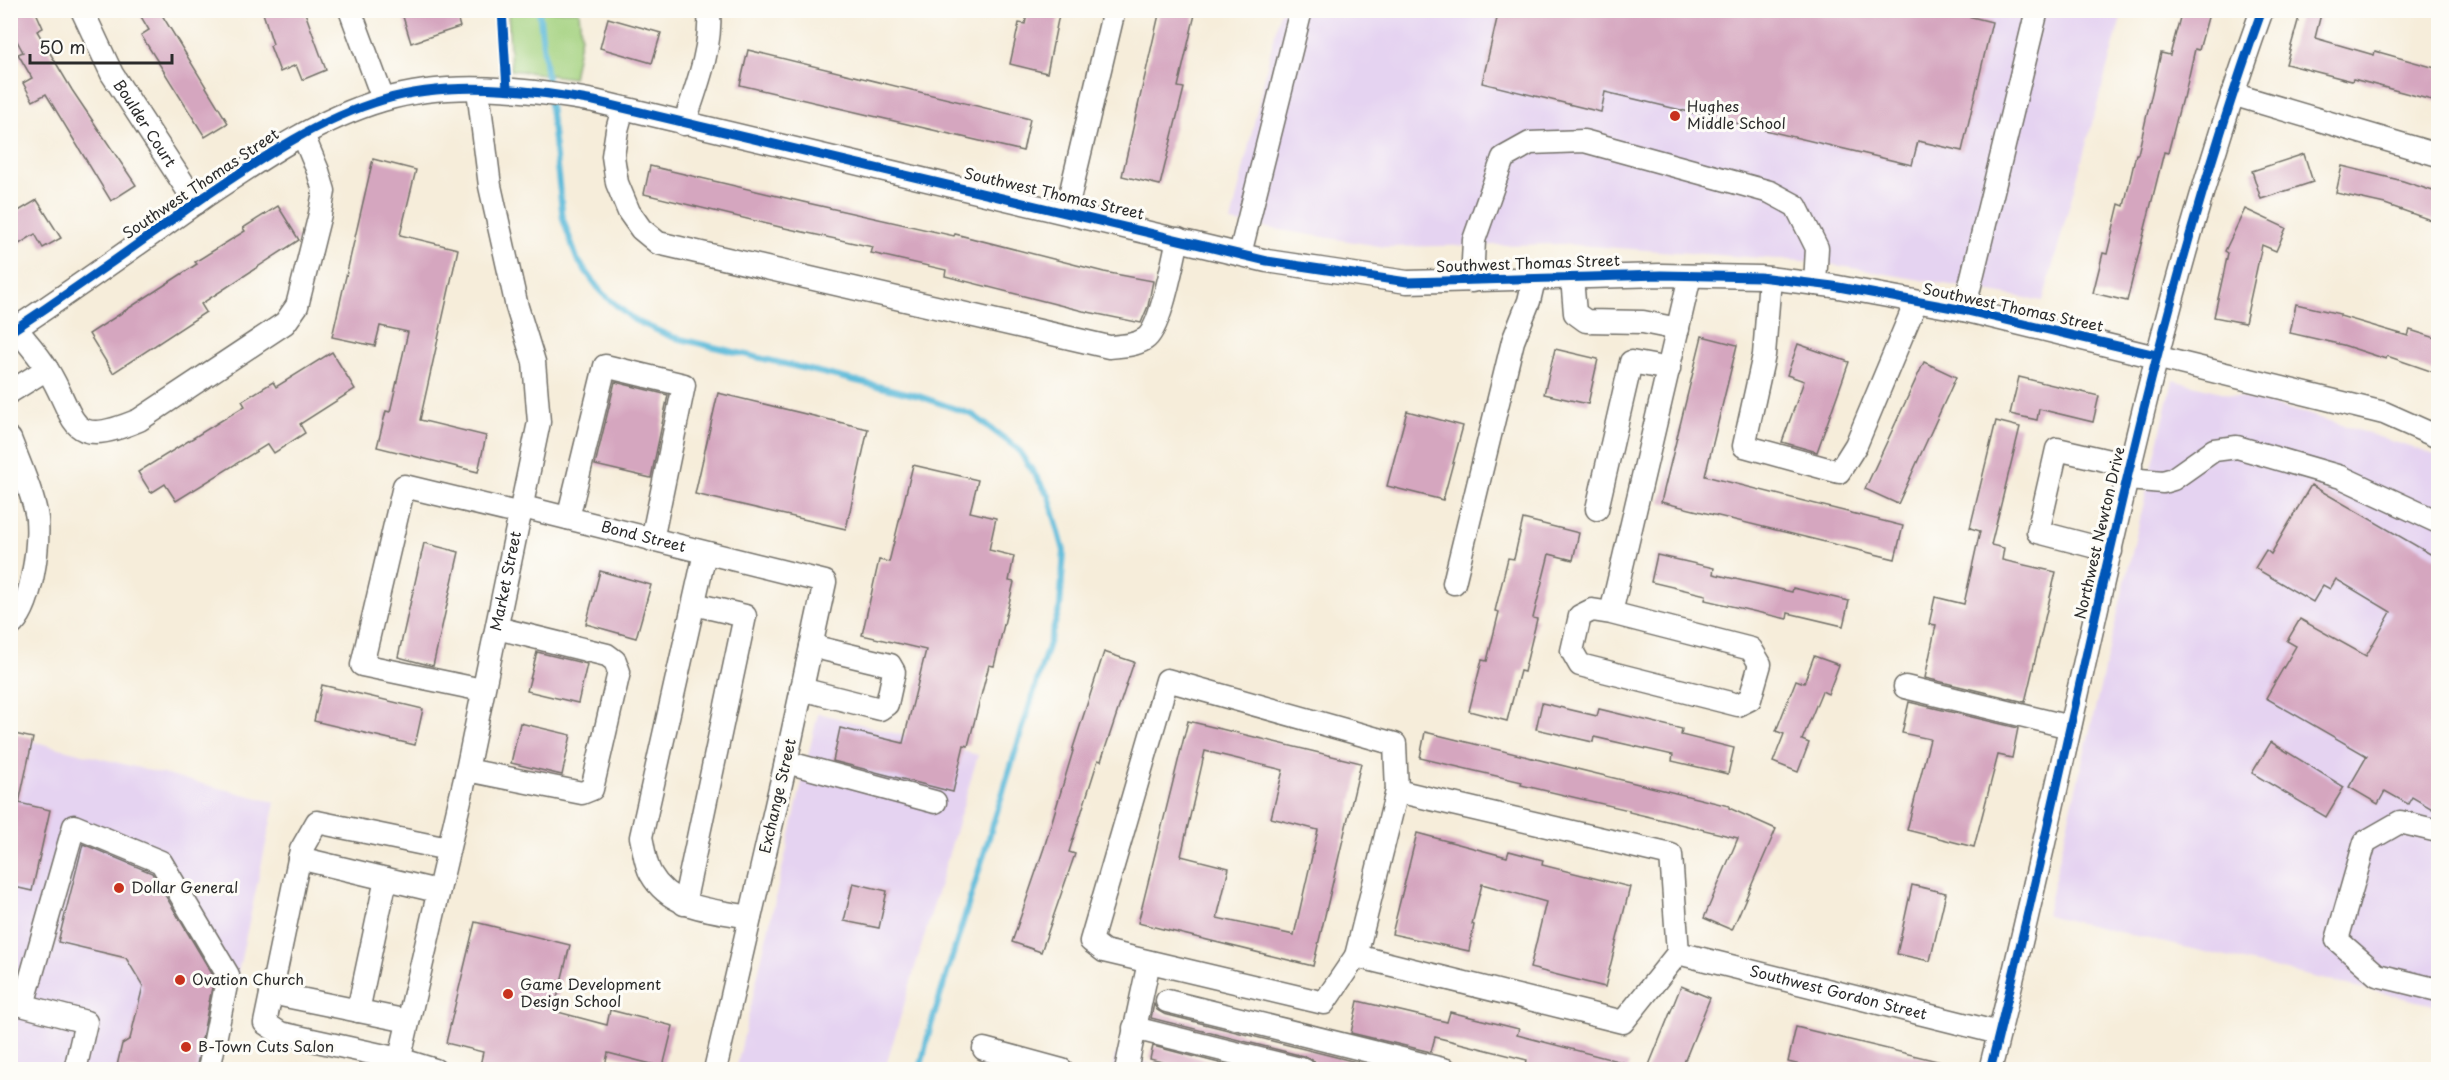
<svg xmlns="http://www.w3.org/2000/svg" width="2449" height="1080" viewBox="0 0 2449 1080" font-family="'Playpen Sans',sans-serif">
<rect width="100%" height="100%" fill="#fdfcf7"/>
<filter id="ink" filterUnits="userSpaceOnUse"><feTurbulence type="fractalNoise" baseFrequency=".0167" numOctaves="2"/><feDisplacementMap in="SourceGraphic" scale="12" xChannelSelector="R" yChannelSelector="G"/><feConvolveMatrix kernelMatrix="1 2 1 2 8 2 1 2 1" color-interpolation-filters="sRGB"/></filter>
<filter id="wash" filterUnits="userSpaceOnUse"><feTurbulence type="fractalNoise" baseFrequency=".008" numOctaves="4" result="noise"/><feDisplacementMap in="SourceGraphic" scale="24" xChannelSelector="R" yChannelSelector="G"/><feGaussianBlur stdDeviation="1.35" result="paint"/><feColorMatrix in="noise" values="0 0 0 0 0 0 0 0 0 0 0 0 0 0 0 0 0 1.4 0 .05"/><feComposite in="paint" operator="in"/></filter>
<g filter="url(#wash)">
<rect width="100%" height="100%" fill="#f6edda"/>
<g fill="#e5d3f1">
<polygon points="1280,11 2123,11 2043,301 1817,262 1560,244 1385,247 1231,222"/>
<polygon points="2173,380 2304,413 2438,456 2438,1006 2046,915"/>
<polygon points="818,713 978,755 885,1069 736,1070"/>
<polygon points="11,736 275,802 217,1069 11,1070"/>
<polygon points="1115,1054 1170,1069 1112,1070"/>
</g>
<polygon fill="#a4d280" stroke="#687e56" stroke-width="1.5" points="508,11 579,11 581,36 573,78 511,70"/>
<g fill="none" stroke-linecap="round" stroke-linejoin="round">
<polyline stroke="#5bbad9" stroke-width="6" points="539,10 563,219 577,259 602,293 634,320 672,337 919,396 973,415 1018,449 1049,496 1064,551 1060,607 929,1032 920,1070"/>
</g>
<g id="blocks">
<g fill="#d5a6bf" fill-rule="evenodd">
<polygon points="10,10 35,10 43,28 37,31 72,90 136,185 111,201 46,94 33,101 23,83 32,78 18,54 23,52 10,28"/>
<polygon points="137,10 159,10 228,123 205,137 141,35 149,30"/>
<polygon points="262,10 304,10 326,70 302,80 296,65 280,72 270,46 273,44"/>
<polygon points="401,10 455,10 460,27 411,43"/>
<polygon points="1028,10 1060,10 1047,73 1010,64 1019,23 1025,24"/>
<polygon points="1160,10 1196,10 1178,87 1184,88 1160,185 1122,176"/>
<polygon points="1499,10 1944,10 1992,22 1962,151 1918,141 1912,165 1605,92 1601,112 1482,83"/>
<polygon points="2182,10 2210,10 2199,50 2195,49 2184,98 2182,98 2168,153 2164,152 2127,301 2093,293 2103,253 2107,254 2119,204 2124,206 2136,154 2138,154 2161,53 2170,55"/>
<polygon points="2301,10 2322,10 2315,38 2374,55 2375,51 2439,69 2439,102 2353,79 2352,81 2286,64"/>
<polygon points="608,18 661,33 652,63 600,48"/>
<polygon points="748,50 1030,119 1023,151 740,85"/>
<polygon points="2304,154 2313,182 2261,199 2252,171"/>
<polygon points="373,159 416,170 400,235 458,249 420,420 486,436 478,472 377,447 386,411 390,412 408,332 380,326 375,346 332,337"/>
<polygon points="650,166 803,202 954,236 955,234 1104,272 1153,281 1148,306 1141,323 1083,311 945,276 946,270 871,253 873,247 780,227 644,194"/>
<polygon points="2342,166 2403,181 2439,193 2439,223 2385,204 2336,193"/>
<polygon points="37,200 61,238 43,248 35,234 16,246 10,237 10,216"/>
<polygon points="278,206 299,240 201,304 206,312 113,373 89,334 197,264 195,262 245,231 243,228"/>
<polygon points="2245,209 2286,228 2276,251 2262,245 2245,323 2214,317 2228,253 2225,251"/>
<polygon points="2296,304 2340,314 2340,316 2408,336 2410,330 2439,339 2439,374 2387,356 2386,359 2343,345 2290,333"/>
<polygon points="1702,336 1737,345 1705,476 1903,526 1895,559 1661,502"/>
<polygon points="1798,344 1849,362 1817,452 1782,442 1804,381 1787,375"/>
<polygon points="1555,349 1598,359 1588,404 1544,394"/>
<polygon points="332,352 355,389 300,424 305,433 274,453 268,444 176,501 165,484 151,493 138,472 245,406 242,401 273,382 276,387"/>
<polygon points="1924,362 1956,377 1898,504 1865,489"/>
<polygon points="2019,377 2099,396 2093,422 2039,409 2037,420 2010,414"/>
<polygon points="615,382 668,395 651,478 595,465"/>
<polygon points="718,393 868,429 846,529 695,494"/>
<polygon points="1407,411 1463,426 1443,500 1387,486"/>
<polygon points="1996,421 2020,427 1991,545 2004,548 2002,560 2056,572 2025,702 1925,678 1936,625 1929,624 1935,597 1964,604 1980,531 1970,528"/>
<polygon points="913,465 978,480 970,512 996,518 989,550 1014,556 1009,581 1014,582 997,654 994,666 989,665 968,746 964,745 953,792 833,761 840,728 903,743 926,650 862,635 879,560 889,562"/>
<polygon points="2311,485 2439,559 2439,813 2412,797 2408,804 2385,791 2378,804 2349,787 2367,756 2266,698 2296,646 2287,641 2300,619 2366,656 2391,612 2336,579 2330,589 2323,585 2313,602 2255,568 2266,550 2271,554"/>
<polygon points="1523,519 1579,533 1573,560 1549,554 1533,618 1537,619 1524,672 1520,671 1507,721 1469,711 1482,660 1487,661 1499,612 1495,611 1508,558 1514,559"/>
<polygon points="424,543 459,552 433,666 398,657"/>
<polygon points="1657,555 1714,568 1713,574 1792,592 1793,588 1849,601 1843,626 1788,613 1787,619 1705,600 1706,595 1651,582"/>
<polygon points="600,571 651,585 636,638 586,624"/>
<polygon points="537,652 587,664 578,703 527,691"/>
<polygon points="1104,652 1134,662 1101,761 1098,760 1069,852 1075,854 1041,952 1012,942 1044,848 1073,751 1072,751"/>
<polygon points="1814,656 1839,665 1828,694 1822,691 1802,740 1809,743 1798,772 1773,762 1784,734 1776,731 1796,680 1804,683"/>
<polygon points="322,685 423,709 415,745 314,721"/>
<polygon points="1909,702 2018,728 2012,758 1998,755 1974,847 1907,830 1930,739 1902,733"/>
<polygon points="1542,703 1597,716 1599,709 1682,729 1681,735 1734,748 1728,774 1672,761 1673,755 1594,737 1593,742 1536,729"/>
<path d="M1188,721L1361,763L1313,966L1138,923ZM1205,751L1283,770L1271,818L1318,830L1294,935L1217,918L1229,868L1181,856Z"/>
<polygon points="520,723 571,735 562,775 511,763"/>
<polygon points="1425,732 1729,806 1729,808 1776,829 1732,930 1704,918 1738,838 1629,812 1629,810 1521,785 1522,782 1420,758"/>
<polygon points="10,733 33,738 19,803 50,810 32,891 10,886"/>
<polygon points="2271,742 2344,787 2326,817 2252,773"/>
<polygon points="1417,833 1507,857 1509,851 1543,860 1542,865 1630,887 1605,987 1530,968 1546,902 1482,884 1472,924 1474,925 1469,951 1392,934"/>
<polygon points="83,844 152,873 214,977 196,1070 116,1070 122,1044 130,1039 143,986 126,958 58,942"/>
<polygon points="853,883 887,891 879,928 844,921"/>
<polygon points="1912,885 1946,893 1930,961 1897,954"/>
<polygon points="475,922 570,945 554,1011 607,1025 610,1010 673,1026 663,1067 608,1053 604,1070 479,1070 483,1052 446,1043"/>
<polygon points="1681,986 1710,998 1681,1070 1647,1070"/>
<polygon points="1358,1001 1447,1022 1450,1012 1519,1029 1517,1035 1629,1064 1628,1070 1525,1070 1527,1060 1435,1037 1431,1052 1351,1033"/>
<polygon points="1154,1004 1157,1010 1164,1014 1388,1070 1340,1070 1323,1065 1323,1070 1317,1070 1314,1061 1307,1057 1151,1018"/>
<polygon points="1796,1027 1950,1064 1950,1070 1821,1070 1788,1062"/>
<polygon points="1153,1046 1246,1070 1192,1070 1150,1059"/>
</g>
</g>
</g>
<g filter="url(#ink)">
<use href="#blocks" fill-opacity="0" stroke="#726f68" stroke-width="1.5"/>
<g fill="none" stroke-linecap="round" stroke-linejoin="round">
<g stroke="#726f68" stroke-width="25">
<g id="minor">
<path id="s1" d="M82,10L112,74L196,203"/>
<polyline points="350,10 383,99"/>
<polyline points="2232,94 2438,155"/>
<path d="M623,108L617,130L613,156L617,183L629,212L641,229L658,243L1109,347C1121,346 1134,346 1145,339C1161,329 1173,260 1178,239"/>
<path d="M684,124C696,88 712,49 709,10"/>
<polyline points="1066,212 1114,10"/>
<polyline points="1240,254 1301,10"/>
<polyline points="1572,278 1575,313 1586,321 1643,322 1678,329"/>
<polyline points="1770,278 1764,355 1744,446 1839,472 1856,445 1916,302"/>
<polyline points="1472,281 1474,240 1503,158 1530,143 1584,141 1770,192 1796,206 1817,248 1815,284"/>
<polyline points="1964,310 2037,10"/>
<path d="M10,321C22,337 37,352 47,369C78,418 65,451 139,420L285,323L297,306L320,214L324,191L318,171L303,135"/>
<path d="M10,332C76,289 140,242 204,197C259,160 318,119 383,100C449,80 527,89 594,101L1267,261L1407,282L1661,275L1760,277L1833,286L1964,310L2384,413L2438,437"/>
<polyline points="10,392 47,369"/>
<path d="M10,439C18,460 35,499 37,519C39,546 32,609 10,626"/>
<polyline points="2128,479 2163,482 2173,479 2214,450 2237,447 2341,477 2438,522"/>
<path id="s2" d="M523,507L825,582L786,762L715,1070"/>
<polyline points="1597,509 1631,362 1669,369"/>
<polyline points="568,518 605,366 684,385 652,540"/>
<polyline points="2111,551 2038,532 2057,449 2131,466"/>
<path d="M705,553L641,837C644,849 645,864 651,874C671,910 714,910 750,917"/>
<polyline points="1454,583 1513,341 1529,301 1534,280"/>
<polyline points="1611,613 1751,649 1760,664 1750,699 1738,705 1580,665 1572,651 1580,616 1592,610 1611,613 1690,276"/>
<polygon points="1167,680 1395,744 1397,791 1671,855 1678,953 1623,1022 1356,956 1324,1003 1104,951 1091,941"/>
<polyline points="1905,687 2070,727"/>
<polyline points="801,689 880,709 887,704 894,672 890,665 811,646"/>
<polyline points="482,690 362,665 404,486 521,514"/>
<polyline points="786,762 935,802"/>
<polyline points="467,770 582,793 592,789 619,672 615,661 607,655 497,628"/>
<polyline points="2438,831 2400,822 2365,842 2337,940 2377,975 2438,990"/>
<polyline points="299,858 437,891"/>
<polyline points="684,904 745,616 694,604"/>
<path id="s3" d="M1678,953L1999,1033"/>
<polyline points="1356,956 1397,791"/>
<polyline points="271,993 408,1021"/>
<polyline points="1167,1001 1446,1070"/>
<polyline points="10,1002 86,1022 75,1070"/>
<polyline points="23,1005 74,826 161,862 228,975 209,1070"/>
<polyline points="358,1011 386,879"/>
<polyline points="1134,1028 1304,1070"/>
<polyline points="984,1049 1062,1070"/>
<path id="s4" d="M397,1070L467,770L539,422L534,362L517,307L490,186L478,90"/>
<polyline points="435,1070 399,1059 280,1033 265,1023 301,850 317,822 448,849"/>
<polyline points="1126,1070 1149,962"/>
<path d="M1990,1070C2080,716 2138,354 2262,10"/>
</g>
</g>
<use href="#minor" stroke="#fff" stroke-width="22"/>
<g stroke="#fdfcf7" stroke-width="13">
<g id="cycleway">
<polyline points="502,10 507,89"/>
<path d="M10,332C76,289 140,242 204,197C259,160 318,119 383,100C449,80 527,89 594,101L1267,261L1407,282L1661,275L1760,277L1833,286L1964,310L2156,355"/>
<path d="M1990,1070C2080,716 2138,354 2262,10"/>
</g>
</g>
<use href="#cycleway" stroke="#0057b8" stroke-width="9"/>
</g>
</g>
<g fill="#c8321e" stroke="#fdfcf7" stroke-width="2">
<circle cx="1675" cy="116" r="6"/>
<circle cx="119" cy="888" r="6"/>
<circle cx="180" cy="980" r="6"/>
<circle cx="508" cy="994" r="6"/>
<circle cx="186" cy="1047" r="6"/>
</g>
<g text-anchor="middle" stroke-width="6" stroke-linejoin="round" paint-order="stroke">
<g font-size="15" fill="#2b2b2b" stroke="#fdfcf7" text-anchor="start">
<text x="1687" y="112">Hughes<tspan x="1687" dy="17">Middle School</tspan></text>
<text x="131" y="893">Dollar General</text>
<text x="192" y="985">Ovation Church</text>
<text x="520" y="990">Game Development<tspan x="520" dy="17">Design School</tspan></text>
<text x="198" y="1052">B-Town Cuts Salon</text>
</g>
<g font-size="15" fill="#2b2b2b" stroke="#fdfcf7">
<text dy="5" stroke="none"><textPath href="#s1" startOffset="130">Boulder Court</textPath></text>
<text transform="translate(201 184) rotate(-34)" y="5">Southwest Thomas Street</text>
<text transform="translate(1054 194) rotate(13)" y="5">Southwest Thomas Street</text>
<text transform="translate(1528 264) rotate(-2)" y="5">Southwest Thomas Street</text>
<text transform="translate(2013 308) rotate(12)" y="5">Southwest Thomas Street</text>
<text transform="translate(2100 533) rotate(-77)" y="5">Northwest Newton Drive</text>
<text dy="5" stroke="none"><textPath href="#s2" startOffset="124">Bond Street</textPath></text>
<text dy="5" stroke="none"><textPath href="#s4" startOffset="501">Market Street</textPath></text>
<text transform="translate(778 796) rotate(-77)" y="5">Exchange Street</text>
<text dy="5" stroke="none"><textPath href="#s3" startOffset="165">Southwest Gordon Street</textPath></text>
</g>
</g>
<rect width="2449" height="1080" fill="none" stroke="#fdfcf7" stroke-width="36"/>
<path d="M30 54v9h142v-9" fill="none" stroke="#2b2b2b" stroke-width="3"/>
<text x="39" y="54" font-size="18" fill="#2b2b2b" stroke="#fdfcf7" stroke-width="4.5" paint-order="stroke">50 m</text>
</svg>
